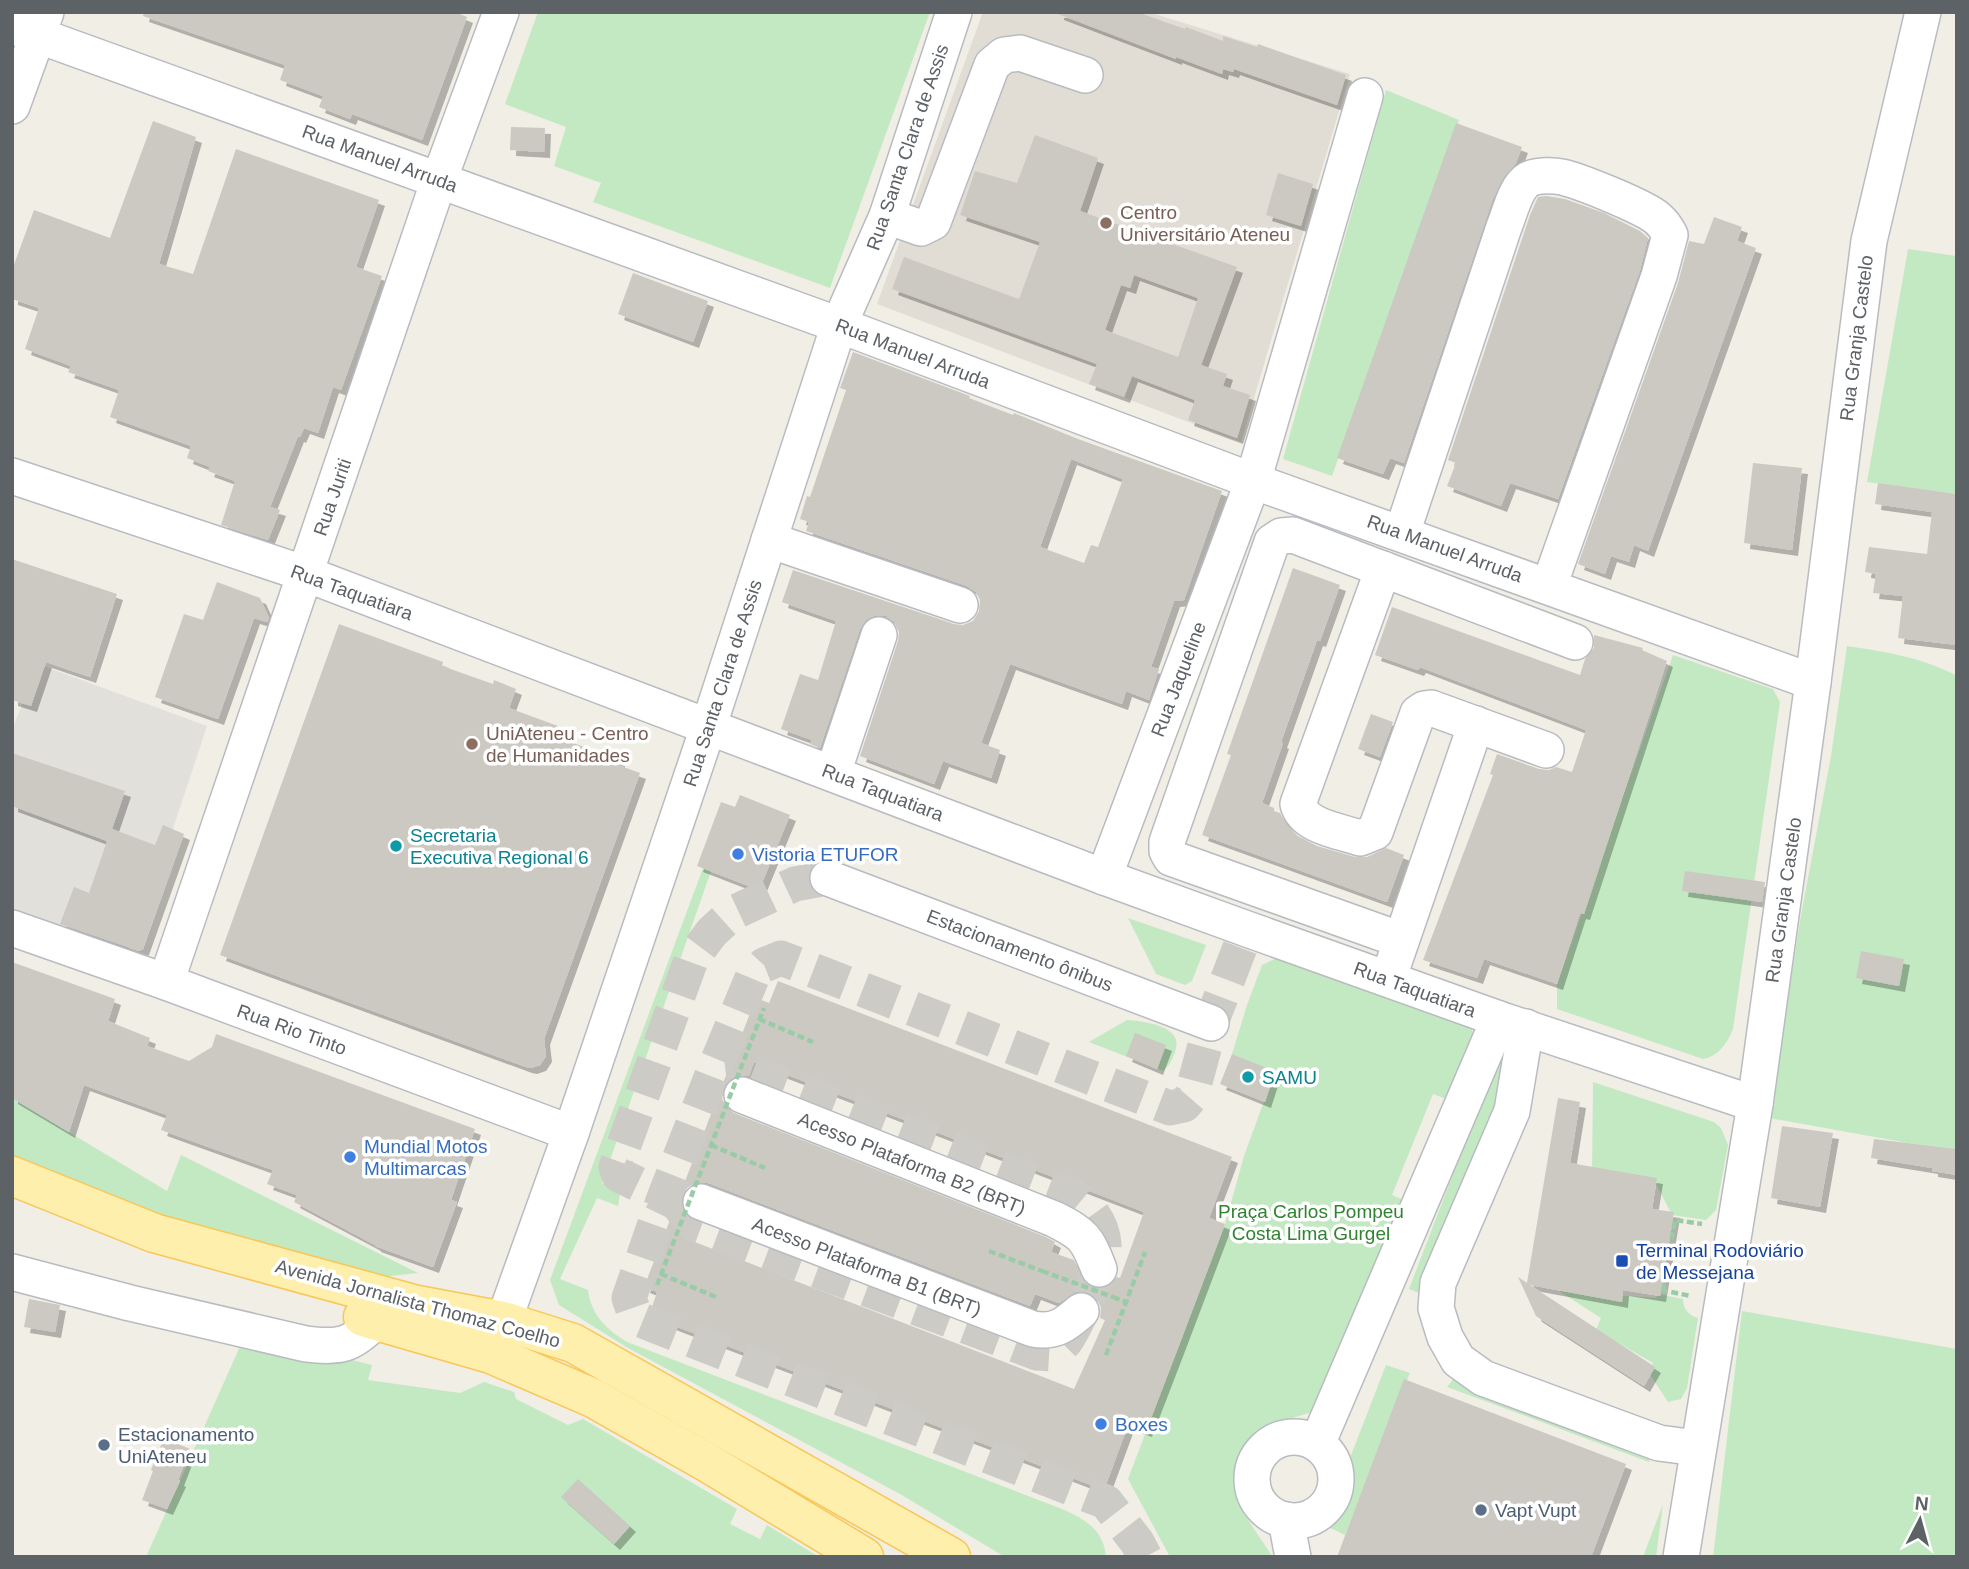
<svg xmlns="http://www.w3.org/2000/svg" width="1969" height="1569" viewBox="0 0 1969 1569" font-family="Arial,sans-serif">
<defs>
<filter id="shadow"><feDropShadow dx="6" dy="6" stdDeviation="0" flood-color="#0004"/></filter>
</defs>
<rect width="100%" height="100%" fill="#f1eee6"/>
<polygon fill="#e1e0da" points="38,664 207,726 134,946 118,953 60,925 49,927 12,914 12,730"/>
<polygon fill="#e1ddd4" points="983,12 1148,12 1350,74 1241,442 877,304"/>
<g fill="#c3e9c2">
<polygon points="538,12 930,12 830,288 593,202 601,183 554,166 566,127 505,104"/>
<polygon points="1386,90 1459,120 1332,476 1283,459"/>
<polygon points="1908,249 1957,256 1957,494 1867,482"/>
<path d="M1847,646C1885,652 1922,657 1957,676V1149L1908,1143L1769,1118L1801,915L1831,756Z"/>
<path d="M1673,655L1773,689L1780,702L1733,1029C1727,1043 1719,1056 1703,1059L1557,1009V984Z"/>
<path d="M703,868L711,871L602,1183L620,1193L618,1206L597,1198L560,1279L588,1290C591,1315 606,1329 627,1342L1062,1509C1085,1519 1104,1530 1106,1557H1005L900,1494L628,1348L559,1305L550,1280Z"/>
<polygon points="1128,918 1206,945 1192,981 1185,985 1156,974"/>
<path d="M1281,956L1466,1024L1472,1029L1473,1037L1449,1100L1433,1094L1392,1195L1408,1202L1316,1411C1300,1416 1280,1420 1266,1432C1248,1447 1234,1482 1242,1506C1248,1525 1263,1539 1272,1557H1170L1128,1479L1225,1224L1244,1156L1275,1071L1232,1054L1247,1005L1262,965Z"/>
<path d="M1127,1020C1143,1021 1186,1026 1175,1052C1172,1060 1169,1066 1163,1071L1089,1042Z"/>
<polygon points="1501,1049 1514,1054 1424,1295 1409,1289"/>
<polygon points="1593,1082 1714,1122 1721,1128 1728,1145 1716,1210 1706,1220 1672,1215 1654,1180 1592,1176"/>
<polygon points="12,1098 167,1191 181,1155 418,1273 371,1278 157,1217 12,1163"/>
<path d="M1559,1291L1656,1298L1658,1294L1683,1299C1683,1309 1688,1315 1698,1318L1687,1388L1681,1399L1668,1402L1649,1373L1653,1363L1596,1330L1601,1318Z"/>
<polygon points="1742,1311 1957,1349 1957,1557 1713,1557"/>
<polygon points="246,1333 372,1365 368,1380 460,1393 484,1382 514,1392 516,1399 568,1425 583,1419 737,1509 730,1524 760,1539 767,1525 819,1557 146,1557"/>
<polygon points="1386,1365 1410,1373 1345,1535 1324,1525"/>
<polygon points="1455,1377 1650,1457 1649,1462 1447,1387"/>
<polygon points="1663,1504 1656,1557 1643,1557"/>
</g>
<g fill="#ccc9c3" fill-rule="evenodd" filter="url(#shadow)">
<polygon points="144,12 455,12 467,17 422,140 352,114 350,119 319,107 323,96 280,80 285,65 143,16"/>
<polygon points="1058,12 1137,12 1185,29 1186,27 1223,41 1223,36 1257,47 1258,44 1346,75 1337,105 1234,69 1233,72 1223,69 1222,74 1176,57 1176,59 1058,14"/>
<polygon points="153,121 196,137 159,264 193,274 236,149 379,200 356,267 382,276 341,390 333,387 318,433 304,428 300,437 298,436 270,507 280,510 268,540 221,525 235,481 208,471 210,467 187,458 191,446 110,417 119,390 68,372 71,366 25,349 39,308 12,299 12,270 34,210 110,238"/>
<polygon points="1456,123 1522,147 1516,163 1503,178 1492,201 1404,463 1390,458 1383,474 1337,458"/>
<polygon points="511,127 545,128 544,152 510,150"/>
<path d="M1035,135L1098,158L1080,211L1237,267L1201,365L1227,374L1223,386L1250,395L1237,438L1188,420L1195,400L1132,376L1124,397L1089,384L1097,364L892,289L904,257L1019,299L1040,242L960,215L975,171L1017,183ZM1134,275L1198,298L1178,357L1105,330L1121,285L1130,288Z"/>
<polygon points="1278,173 1313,184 1301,226 1266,215"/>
<polygon points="1546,196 1565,199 1604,213 1640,231 1648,238 1640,270 1558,499 1510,483 1501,506 1447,486 1456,463 1448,460 1530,215 1538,197"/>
<polygon points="1714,217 1742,227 1737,241 1756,248 1648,551 1634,545 1629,562 1611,556 1605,574 1578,564 1678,283 1689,241 1704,244"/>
<polygon points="633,273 708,301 693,342 618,314"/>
<path d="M853,352L970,396L969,398L1013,415L1014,413L1078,439L1222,491L1184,600L1174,601L1151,667L1159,669L1149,700L1126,691L1122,704L1010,664L981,743L1000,750L991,778L943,761L934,784L860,756L898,641L899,632L894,622L886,616L876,615L866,620L860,629L820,748L810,744L812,740L781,729L800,674L818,680L836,621L782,602L793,570L954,624L963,625L973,621L979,611L980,600L976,592L967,586L806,531L809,522L800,519L807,496L810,497L846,390L840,388ZM1071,459L1123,479L1098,547L1091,545L1084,563L1040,547Z"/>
<polygon points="1753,463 1802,468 1792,550 1744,543"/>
<polygon points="1878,483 1957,494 1957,645 1898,638 1903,596 1873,593 1876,574 1865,572 1869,547 1927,554 1932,512 1875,504"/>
<polygon points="12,559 117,594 90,677 46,662 31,706 12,700"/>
<polygon points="1293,568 1340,585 1320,641 1317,640 1281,742 1283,743 1262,803 1274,808 1274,811 1280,813 1287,825 1296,835 1317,846 1355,857 1367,857 1386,848 1404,855 1387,902 1202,835 1231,755 1227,754"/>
<polygon points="217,582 260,598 269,618 267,622 254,618 218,719 155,697 184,614 203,620"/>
<polygon points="1392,607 1580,675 1585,659 1594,648 1594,635 1643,648 1642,650 1667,661 1584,914 1580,913 1557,984 1484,959 1477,978 1423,960 1493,775 1490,774 1497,754 1539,769 1549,770 1556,767 1572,772 1586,730 1420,667 1418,670 1375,655"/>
<polygon points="339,624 443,662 442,666 493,684 494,680 516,689 509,708 558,726 555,736 619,760 618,765 640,773 544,1039 546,1056 540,1065 531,1068 526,1067 220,955"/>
<polygon points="1371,714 1393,722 1380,757 1358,749"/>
<polygon points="12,753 125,791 112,829 155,845 163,825 184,834 143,949 139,951 60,924 74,887 89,893 107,841 12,806"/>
<polygon points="740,795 790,815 759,890 697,866 721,802 735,807"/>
<polygon points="1685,871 1765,882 1762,902 1682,891"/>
<polygon points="1861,951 1904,959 1899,986 1856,978"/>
<polygon points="12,962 115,999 108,1021 150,1038 147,1046 189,1061 212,1047 216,1034 475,1129 451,1200 457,1202 433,1267 375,1246 375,1245 294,1202 297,1195 267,1184 273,1170 161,1130 167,1115 84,1085 69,1132 12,1098"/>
<path d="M778,981L1232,1157L1209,1218L1225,1224L1178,1348L1146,1431L1128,1425L1104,1490L649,1316L657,1292L644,1287L756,998L769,1003ZM754,1062L1144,1212L1120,1278L1117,1277L1107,1287L1095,1289L1086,1284L1074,1260L1051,1252L1055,1242L1046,1237L734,1113L727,1108L722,1099L724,1087L730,1079L738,1075L749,1076ZM697,1182L708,1183L1030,1306L1035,1294L1059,1303L1077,1291L1088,1292L1097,1298L1101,1308L1100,1318L1105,1320L1074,1389L687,1239L694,1221L685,1214L681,1204L682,1195L688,1187Z"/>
<polygon points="1135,1033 1166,1045 1157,1069 1126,1056"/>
<polygon points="1232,1054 1275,1071 1265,1102 1220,1084"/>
<polygon points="1558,1098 1580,1102 1570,1163 1657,1178 1652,1209 1674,1212 1660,1296 1623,1290 1622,1302 1530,1285 1655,1367 1644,1386 1536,1316 1518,1277 1527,1283"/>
<polygon points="1782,1126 1833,1133 1820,1207 1771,1198"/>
<polygon points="1874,1139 1957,1149 1957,1175 1932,1171 1932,1168 1871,1158"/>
<polygon points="29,1299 60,1305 55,1332 24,1327"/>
<polygon points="1404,1379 1626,1464 1591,1557 1337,1557"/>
<polygon points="166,1439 190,1449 178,1480 180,1481 167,1509 142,1500 153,1471 151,1470 163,1440"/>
<polygon points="578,1479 630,1526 614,1544 561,1497"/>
</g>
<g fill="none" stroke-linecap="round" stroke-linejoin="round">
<g stroke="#cccbc6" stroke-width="35" stroke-dasharray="35 18" stroke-linecap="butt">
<path d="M677,1203L693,1224L1037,1353L1053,1354C1057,1350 1061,1346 1065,1342C1075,1330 1106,1261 1104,1245C1103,1224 1090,1207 1073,1196L751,1072L726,1075"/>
<polyline points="686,1203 677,1203 619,1175 616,1167 691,960 712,932 733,913 795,884 828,878"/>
<polyline points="1145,1557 1137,1542 1106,1502 653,1325 636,1318 629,1298 664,1198 714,1070 752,978 764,965 781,958 1170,1108 1184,1105 1191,1097 1211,1023 1247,929"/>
</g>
<g stroke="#b8bcc0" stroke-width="38">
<g id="minor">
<polyline points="12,26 839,325 1253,481 1813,682"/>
<polyline points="12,106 46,12"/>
<polyline points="887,216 921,228 933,222 992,65 1004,55 1020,53 1085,75"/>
<polyline points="12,476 306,574 1104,877 1247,929 1499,1019 1755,1104"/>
<path d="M1402,533L1504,227C1510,213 1515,187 1529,179C1538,175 1553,175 1562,177C1580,181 1644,207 1657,218C1663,223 1667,229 1670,235L1659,276L1549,586"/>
<polyline points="769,540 960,605"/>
<path d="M1383,569L1298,804C1304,827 1340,831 1360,838L1375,832L1418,713L1424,709L1431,708L1546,750"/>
<polyline points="833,773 879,635"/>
<polyline points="1104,877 1253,481 1365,96"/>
<polyline points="828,878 1211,1023"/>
<polyline points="12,928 166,982 571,1133"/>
<polyline points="1401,940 1171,858 1167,851 1167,842 1272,542 1281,536 1293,535 1575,642"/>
<polyline points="1394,962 1476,724"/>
<polyline points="166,982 439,180 501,12"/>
<polyline points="1526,1027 1512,1111 1438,1283 1436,1308 1445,1337 1458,1360 1483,1378 1659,1443 1697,1448"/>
<path d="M742,1095L1054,1219C1084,1234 1087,1238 1099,1269"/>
<path d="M701,1202L1033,1329C1055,1333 1065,1325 1081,1311"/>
<path d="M12,1272L130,1303L306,1344C339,1348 352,1346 375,1321"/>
<polyline points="494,1348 571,1133 709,725 839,325 887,216 954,12"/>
<circle cx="1294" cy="1479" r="42"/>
<polyline points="1317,1444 1499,1019"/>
<polyline points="1286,1520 1293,1557"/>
<polyline points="1681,1557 1755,1104 1813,682 1869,241 1923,12"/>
</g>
</g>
<g stroke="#f9c657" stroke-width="41">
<g id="major">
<polyline points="12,1176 154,1233 417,1305 503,1321 573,1343 951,1557"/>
<polyline points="363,1317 491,1354 593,1398 708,1463 864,1557"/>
</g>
</g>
<g stroke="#9acba7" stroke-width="4.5" stroke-dasharray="7 3.5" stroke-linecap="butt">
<polyline points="759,1019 813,1042"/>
<polyline points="711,1145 765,1168"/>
<polyline points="989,1251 1042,1271"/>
<polyline points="661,1274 716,1297"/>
<polyline points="1661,1290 1691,1296"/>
<polyline points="1663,1291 1675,1220 1702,1224"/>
<polyline points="1113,1297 1126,1302"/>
<polyline points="1106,1355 1145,1252"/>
</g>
<use href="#minor" stroke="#fff" stroke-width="35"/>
<use href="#major" stroke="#ffefad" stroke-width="38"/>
<g stroke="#9acba7" stroke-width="4.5" stroke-dasharray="7 3.5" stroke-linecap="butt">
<polyline points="1042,1271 1113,1297"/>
<polyline points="657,1285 764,1008"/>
</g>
</g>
<g fill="#8d6e63" stroke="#fff" stroke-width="2.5">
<circle cx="1106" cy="223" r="7"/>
<circle cx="472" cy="744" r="7"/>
</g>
<g fill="#0f9aa8" stroke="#fff" stroke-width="2.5">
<circle cx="396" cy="846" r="7"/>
<circle cx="1248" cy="1077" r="7"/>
</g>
<g fill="#3f7fe0" stroke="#fff" stroke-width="2.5">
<circle cx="738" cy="854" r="7"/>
<circle cx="350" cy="1157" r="7"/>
<circle cx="1101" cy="1424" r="7"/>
</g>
<rect fill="#1a4fb4" stroke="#fff" stroke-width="2.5" x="1615" y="1254" width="14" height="14" rx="3.5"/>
<g fill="#5c6f8a" stroke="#fff" stroke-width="2.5">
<circle cx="104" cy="1445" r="7"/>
<circle cx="1481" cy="1510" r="7"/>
</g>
<g text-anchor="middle" stroke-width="7" stroke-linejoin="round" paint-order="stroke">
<g font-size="19" fill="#5d6267" stroke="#fff">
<text transform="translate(907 147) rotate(-71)" y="7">Rua Santa Clara de Assis</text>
<text transform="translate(380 158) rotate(20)" y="7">Rua Manuel Arruda</text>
<text transform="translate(1856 338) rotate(-83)" y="7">Rua Granja Castelo</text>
<text transform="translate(913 353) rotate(21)" y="7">Rua Manuel Arruda</text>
<text transform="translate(332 497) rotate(-71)" y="7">Rua Juriti</text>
<text transform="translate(1445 548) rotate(20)" y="7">Rua Manuel Arruda</text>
<text transform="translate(352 592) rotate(20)" y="7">Rua Taquatiara</text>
<text transform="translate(1178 679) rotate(-69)" y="7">Rua Jaqueline</text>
<text transform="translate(722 683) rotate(-72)" y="7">Rua Santa Clara de Assis</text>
<text transform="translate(883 792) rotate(21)" y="7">Rua Taquatiara</text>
<text transform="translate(1783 900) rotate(-82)" y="7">Rua Granja Castelo</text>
<text transform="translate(1020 950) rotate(21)" y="7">Estacionamento ônibus</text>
<text transform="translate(1415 989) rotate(20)" y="7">Rua Taquatiara</text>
<text transform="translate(292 1029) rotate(20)" y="7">Rua Rio Tinto</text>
<text transform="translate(912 1163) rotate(22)" y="7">Acesso Plataforma B2 (BRT)</text>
<text transform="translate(867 1266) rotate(21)" y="7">Acesso Plataforma B1 (BRT)</text>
<text transform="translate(418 1303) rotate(15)" y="7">Avenida Jornalista Thomaz Coelho</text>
</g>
<g font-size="19" fill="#785e54" stroke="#fff" text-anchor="start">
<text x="1120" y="219">Centro<tspan x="1120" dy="22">Universitário Ateneu</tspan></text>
<text x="486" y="740">UniAteneu - Centro<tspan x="486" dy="22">de Humanidades</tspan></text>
</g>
<g font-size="19" fill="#0d838f" stroke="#fff" text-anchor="start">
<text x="410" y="842">Secretaria<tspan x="410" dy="22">Executiva Regional 6</tspan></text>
<text x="1262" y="1084">SAMU</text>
</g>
<g font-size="19" fill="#366cbe" stroke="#fff" text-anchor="start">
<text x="752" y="861">Vistoria ETUFOR</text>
<text x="364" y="1153">Mundial Motos<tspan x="364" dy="22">Multimarcas</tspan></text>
<text x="1115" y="1431">Boxes</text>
</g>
<g font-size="19" fill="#308331" stroke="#fff">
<text x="1311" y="1218">Praça Carlos Pompeu<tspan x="1311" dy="22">Costa Lima Gurgel</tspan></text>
</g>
<g font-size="19" fill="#164399" stroke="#fff" text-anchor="start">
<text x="1636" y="1257">Terminal Rodoviário<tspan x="1636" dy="22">de Messejana</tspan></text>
</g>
<g font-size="19" fill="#4e5e75" stroke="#fff" text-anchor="start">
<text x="118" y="1441">Estacionamento<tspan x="118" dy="22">UniAteneu</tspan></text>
<text x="1495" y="1517">Vapt Vupt</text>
</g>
</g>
<rect width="1969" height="1569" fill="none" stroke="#5d6267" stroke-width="28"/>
<g transform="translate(1920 1520) rotate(6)" stroke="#ffffff" stroke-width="5" paint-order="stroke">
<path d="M0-5L12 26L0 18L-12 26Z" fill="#5d6267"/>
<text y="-10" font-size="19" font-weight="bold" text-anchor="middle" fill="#5d6267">N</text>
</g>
</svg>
